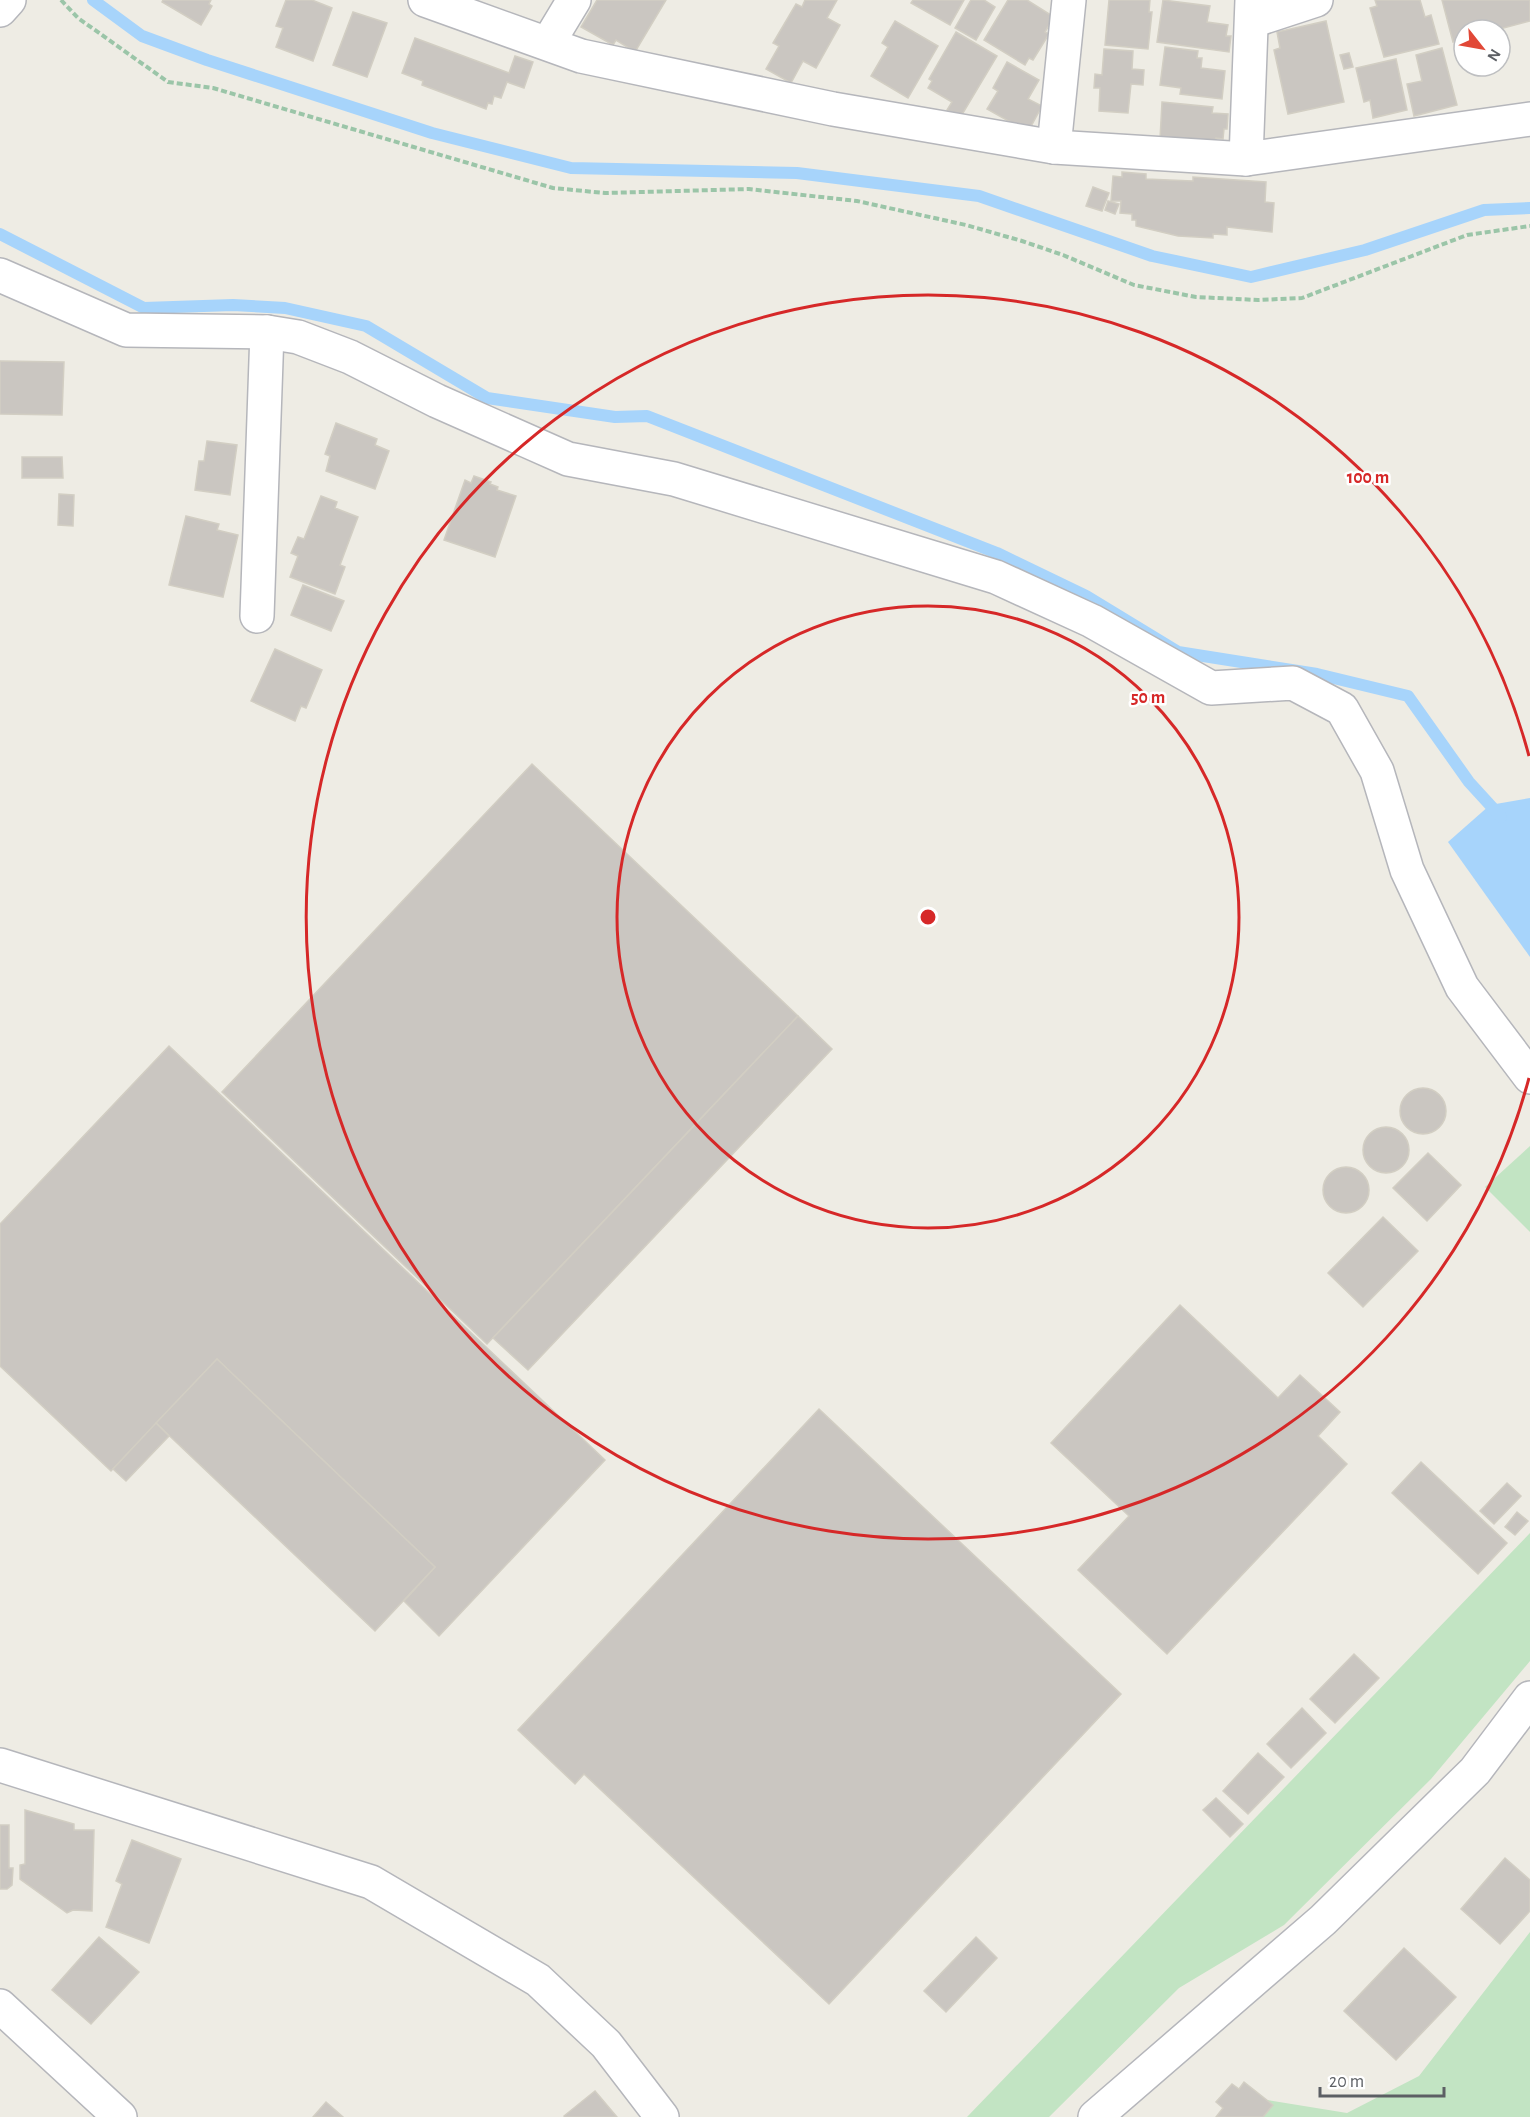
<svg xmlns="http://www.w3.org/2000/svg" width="1530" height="2117" viewBox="0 0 1530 2117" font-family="'Alegreya Sans',sans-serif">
<rect width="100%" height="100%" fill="#eeece4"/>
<g fill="#c2e4c3">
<polygon points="1530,1146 1530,1232 1485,1187"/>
<polygon points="1530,1533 1530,1661 1431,1779 1284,1925 1179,1988 1049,2117 967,2117"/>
<polygon points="1530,1932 1530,2117 1238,2117 1255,2098 1347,2113 1419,2076"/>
</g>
<polygon fill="#a7d4fb" points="1530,798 1530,957 1448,842 1490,805"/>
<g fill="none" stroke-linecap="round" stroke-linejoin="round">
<g stroke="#a7d4fb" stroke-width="12">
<polyline points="93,0 142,36 207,60 432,133 571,168 797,173 979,196 1152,256 1251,277 1365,250 1484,210 1530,208"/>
<polyline points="0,234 144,308 233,305 285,308 366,326 487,398 615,417 647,416 997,553 1086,596 1178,652 1317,674 1408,696 1469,782 1501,817"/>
</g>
</g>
<g fill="#cac6c1" stroke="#d2cec3" stroke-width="1.5">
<polygon points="163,0 211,0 209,4 212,6 201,25 162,2"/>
<polygon points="286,0 312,0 332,8 313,61 276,47 283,28 276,26"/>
<polygon points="597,0 666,0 635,52 616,40 613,45 581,27"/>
<polygon points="805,0 837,0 827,18 840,25 816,68 803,61 791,83 766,69 779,46 773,43 796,4 802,7"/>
<polygon points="913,0 964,0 950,25 911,3"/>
<polygon points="971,0 984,0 995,7 976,40 955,28"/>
<polygon points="1008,0 1027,0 1054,17 1045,32 1049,34 1033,60 1029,58 1025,65 984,40"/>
<polygon points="1109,0 1150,0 1149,12 1152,12 1148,49 1105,45"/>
<polygon points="1163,0 1210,6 1207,22 1228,25 1226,36 1231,36 1229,52 1157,42"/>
<polygon points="1375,0 1420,0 1425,17 1431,15 1439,44 1384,57 1370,8 1377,6"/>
<polygon points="1442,0 1530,0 1530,21 1496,30 1464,30 1464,39 1453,42"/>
<polygon points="353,12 387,23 367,77 333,65"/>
<polygon points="895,21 938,46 908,98 871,76 888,47 882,43"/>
<polygon points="1326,21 1344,102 1288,114 1274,50 1280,48 1277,32"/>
<polygon points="956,32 997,56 960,118 947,110 952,102 928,88 932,81 929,79"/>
<polygon points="415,38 509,73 515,56 533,62 524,88 507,82 501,98 494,96 492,104 488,103 486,109 422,85 423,81 402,73"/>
<polygon points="1165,47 1198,51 1197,58 1202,58 1201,68 1225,71 1222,99 1180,94 1181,88 1160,85"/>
<polygon points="1442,48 1457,105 1414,116 1407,84 1422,81 1416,55"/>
<polygon points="1104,49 1133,51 1132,69 1144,70 1143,85 1131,84 1128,113 1099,111 1100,88 1094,88 1095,74 1102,75"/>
<polygon points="1349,53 1353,67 1344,69 1340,55"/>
<polygon points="1396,59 1407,110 1373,118 1370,100 1364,102 1356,68"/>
<polygon points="1007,62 1039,80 1028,99 1042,106 1028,132 987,109 998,91 993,88"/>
<polygon points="1162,102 1213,107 1212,113 1228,114 1227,129 1224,129 1223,139 1216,138 1216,144 1160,139"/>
<polygon points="1122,172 1146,174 1146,179 1193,181 1193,177 1266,182 1265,202 1274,203 1272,232 1227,227 1227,235 1213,234 1213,238 1178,236 1136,226 1136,220 1132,220 1132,214 1120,213 1121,201 1111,201 1113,176 1122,177"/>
<polygon points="1093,187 1109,193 1102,211 1086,206"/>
<polygon points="1108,201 1119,204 1115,214 1105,210"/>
<polygon points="0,361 64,362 62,415 0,414"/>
<polygon points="336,423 377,439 375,445 389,451 375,489 326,471 330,456 325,454"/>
<polygon points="207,441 237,445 230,495 195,490 199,461 204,461"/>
<polygon points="22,457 62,457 63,478 22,478"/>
<polygon points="474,476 491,482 490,484 498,487 497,490 516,496 495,557 444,540 465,480 471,483"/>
<polygon points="59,494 74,495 73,526 58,525"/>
<polygon points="321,496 337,502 335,508 358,517 340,565 345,567 335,594 290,577 298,556 291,553 298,537 304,539"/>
<polygon points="186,516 219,524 217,530 238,535 223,597 169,585"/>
<polygon points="303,585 344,601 331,631 291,615"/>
<polygon points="275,649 322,670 306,708 301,706 295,721 251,701"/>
<polygon points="532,764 798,1016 487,1344 222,1092"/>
<polygon points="798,1016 832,1049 528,1370 493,1338"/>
<polygon points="169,1046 605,1460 439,1636 404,1601 435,1567 217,1359 111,1471 0,1366 0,1224"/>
<circle cx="1423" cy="1111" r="23"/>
<circle cx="1386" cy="1150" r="23"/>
<polygon points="1428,1153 1461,1185 1427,1221 1393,1188"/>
<circle cx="1346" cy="1190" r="23"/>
<polygon points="1383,1217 1418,1251 1363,1307 1328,1273"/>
<polygon points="1180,1305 1278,1398 1300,1375 1340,1412 1318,1436 1347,1464 1167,1654 1078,1570 1129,1516 1051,1443"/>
<polygon points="217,1359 435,1567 375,1631 156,1423"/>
<polygon points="819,1409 1121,1694 829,2004 584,1774 575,1784 518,1730"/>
<polygon points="156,1423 169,1436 126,1481 113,1469"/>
<polygon points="1421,1462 1507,1543 1478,1574 1392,1493"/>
<polygon points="1507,1483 1521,1496 1494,1524 1480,1511"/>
<polygon points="1517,1512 1528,1521 1515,1535 1505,1527"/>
<polygon points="1354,1654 1379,1678 1335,1723 1310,1699"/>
<polygon points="1302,1708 1326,1733 1291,1768 1267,1744"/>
<polygon points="1258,1753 1284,1777 1248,1814 1223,1791"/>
<polygon points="1216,1798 1243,1824 1230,1837 1203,1810"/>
<polygon points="25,1810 74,1824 74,1830 94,1830 92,1911 73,1910 67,1913 20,1879 20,1865 25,1864"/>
<polygon points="0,1825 9,1825 9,1868 13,1868 12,1885 7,1889 0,1889"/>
<polygon points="132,1840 181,1859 149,1943 106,1927 122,1884 116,1881"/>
<polygon points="1505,1858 1530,1880 1530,1911 1500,1944 1461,1909"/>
<polygon points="99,1937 139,1972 91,2024 52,1990"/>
<polygon points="976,1937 997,1958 946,2012 924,1991"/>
<polygon points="1404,1948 1456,1997 1396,2060 1344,2011"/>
<polygon points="1244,2082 1273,2105 1263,2117 1216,2117 1223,2108 1216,2102 1232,2084 1239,2089"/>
<polygon points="595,2091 617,2117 565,2117 564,2116"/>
<polygon points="326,2102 343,2117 313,2117"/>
</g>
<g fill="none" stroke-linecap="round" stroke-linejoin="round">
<g stroke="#b5b6bb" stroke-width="36">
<g id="minor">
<polyline points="425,0 581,56 833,109 1054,147 1246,159 1530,119"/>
<polyline points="0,10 9,0"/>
<polyline points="1252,21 1316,0"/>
<polyline points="548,43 574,0"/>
<polyline points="1054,147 1069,0"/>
<polyline points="1246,159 1252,0"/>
<polyline points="0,275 126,330 267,332 298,337 350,357 437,401 568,459 674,479 996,577 1092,621 1211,688 1293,683 1342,709 1377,771 1407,870 1462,987 1530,1077"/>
<polyline points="257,616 267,332"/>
<polyline points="0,1765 371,1882 538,1980 606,2044 662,2117"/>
<polyline points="0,2006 120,2117"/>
<polyline points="1095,2117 1323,1920 1475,1771 1530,1698"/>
</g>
</g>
<polyline stroke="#9bc5a8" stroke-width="4" stroke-dasharray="6 3" stroke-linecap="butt" points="61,0 78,18 168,82 213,88 553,188 605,193 749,189 857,201 966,225 1022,241 1063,255 1134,285 1196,297 1258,300 1302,298 1467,235 1530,226"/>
<use href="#minor" stroke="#fff" stroke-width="33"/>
</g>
<g fill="none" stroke="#d62828" stroke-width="3">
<circle cx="928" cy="917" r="311"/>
<path d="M1529 1078A622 622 0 1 1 1529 756"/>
</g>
<circle cx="928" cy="917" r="9" fill="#d62828" stroke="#fff" stroke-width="3"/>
<g font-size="18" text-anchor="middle" font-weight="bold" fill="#d62828" stroke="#fff" stroke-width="5" stroke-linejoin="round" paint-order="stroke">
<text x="1368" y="483">100 m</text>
<text x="1148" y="703">50 m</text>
</g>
<g transform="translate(1482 48) rotate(121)"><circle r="28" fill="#ffffff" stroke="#bebfc1" stroke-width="1.5"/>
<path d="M0-4.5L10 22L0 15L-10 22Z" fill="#e14837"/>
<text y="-9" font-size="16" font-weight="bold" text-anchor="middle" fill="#5c5f64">N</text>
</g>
<path d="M1320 2087v9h124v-9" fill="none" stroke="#5c5f64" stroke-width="3"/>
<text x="1329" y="2087" font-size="18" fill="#5c5f64" stroke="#ffffff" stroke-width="4.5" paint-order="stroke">20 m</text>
</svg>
